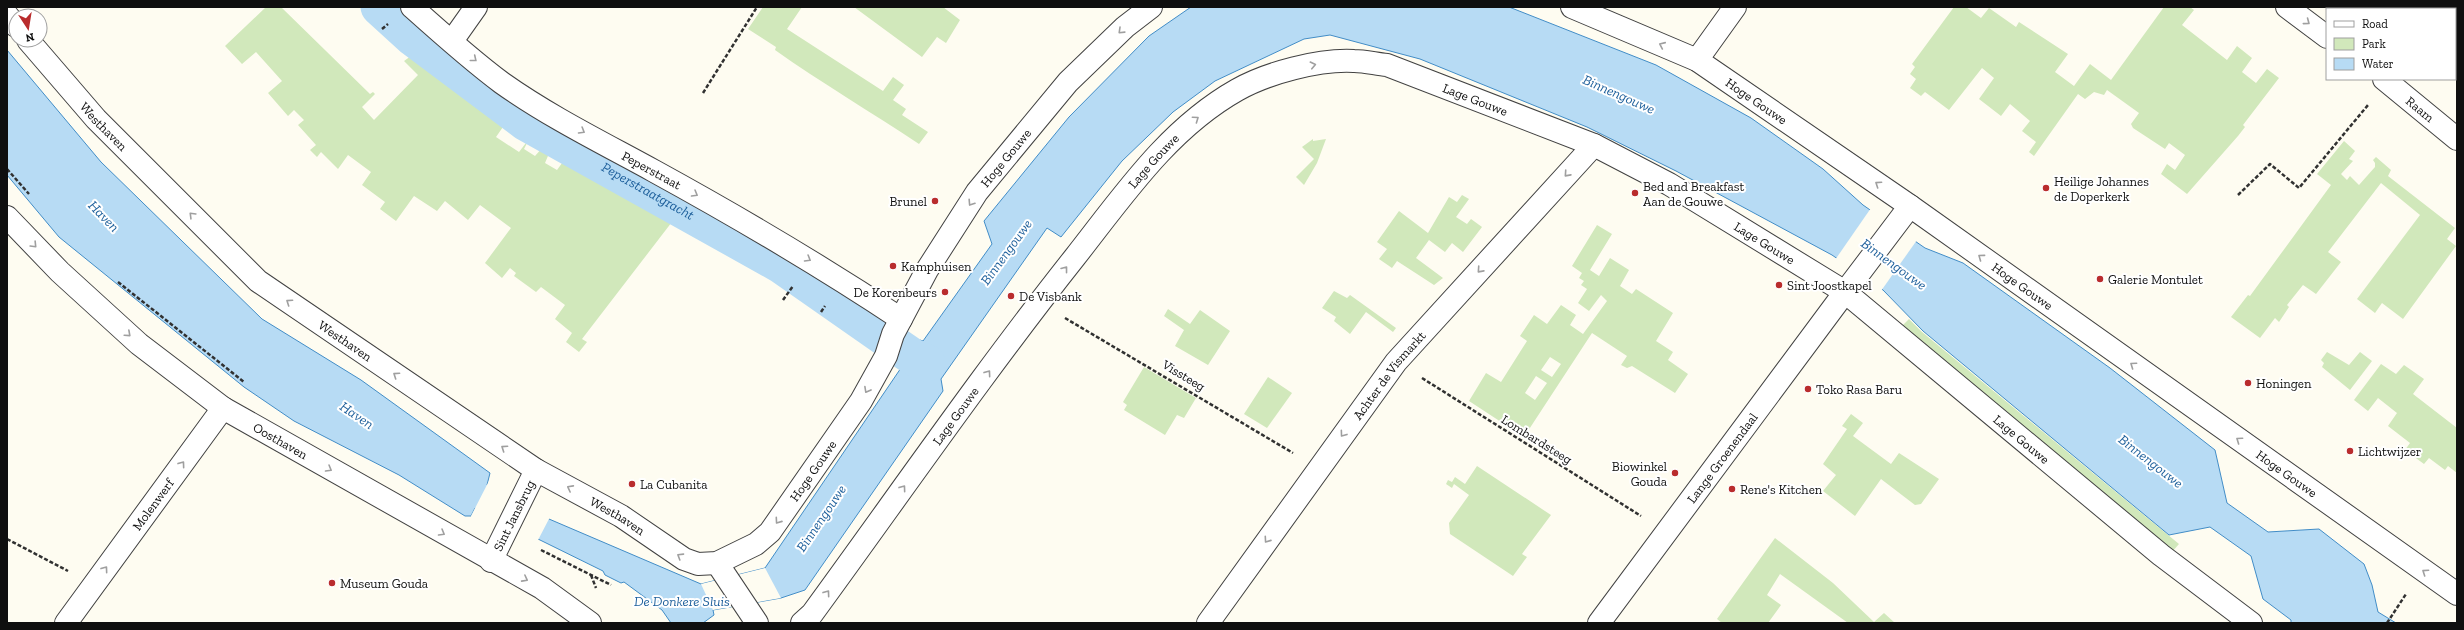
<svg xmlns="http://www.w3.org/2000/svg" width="2464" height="630" viewBox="0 0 2464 630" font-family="'Zilla Slab',serif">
<rect width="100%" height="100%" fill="#fefcf1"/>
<g fill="#d1e8bb" fill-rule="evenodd">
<polygon points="266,7 281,7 370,94 373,92 375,94 362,107 374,120 418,75 404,61 411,56 505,124 496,137 519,152 529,139 524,149 535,156 543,147 550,151 545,163 557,170 565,159 675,218 582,339 587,342 579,352 566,342 572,333 555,319 565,305 541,287 536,292 514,276 516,273 510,268 502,278 485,263 511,228 480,205 468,220 445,201 437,211 414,196 396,221 380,209 385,202 362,185 371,172 348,155 338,169 321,152 317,157 310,150 316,145 298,125 304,120 294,110 288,116 268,93 282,81 256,52 242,64 225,46"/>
<path d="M763,7H802L787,29L883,91L893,77L904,85L893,100L906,109L902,115L928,132L919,144C871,112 820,82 775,50L776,47L748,29Z"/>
<polygon points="854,7 943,7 960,20 946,43 937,37 922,57"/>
<polygon points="1954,7 1966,7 1981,18 1989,8 2016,27 2019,22 2068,54 2055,72 2074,86 2090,64 2111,80 2164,7 2190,7 2194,10 2182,25 2227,60 2237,46 2252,58 2242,72 2256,83 2267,69 2279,78 2243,125 2245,127 2238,136 2187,194 2161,174 2167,164 2175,170 2185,155 2169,143 2165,149 2133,128 2131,124 2139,113 2107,90 2104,95 2094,92 2085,99 2078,94 2034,156 2029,152 2036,142 2022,131 2030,121 2010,104 2001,116 1979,99 1994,78 1982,68 1949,110 1925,92 1921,96 1910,88 1916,79 1910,74 1915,67 1912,64"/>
<polygon points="1313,139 1313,141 1326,139 1317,163 1304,185 1296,177 1314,159 1302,147"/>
<polygon points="2344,141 2355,151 2349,159 2353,161 2341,174 2347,180 2350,176 2359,185 2375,167 2375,163 2373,160 2376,157 2391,170 2388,176 2455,228 2447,239 2456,246 2403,319 2382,303 2375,313 2357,299 2420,215 2381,183 2328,252 2341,262 2316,294 2303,285 2287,305 2289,307 2279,322 2275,318 2260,338 2231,317 2248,295 2250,296 2331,185 2317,174"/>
<polygon points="1462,195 1469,199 1456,217 1467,224 1471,219 1482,227 1463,252 1452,243 1445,252 1429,240 1416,258 1443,278 1434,285 1397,261 1392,268 1379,259 1387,249 1377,242 1399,211 1428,233 1449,197 1457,202"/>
<path d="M1597,225L1612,234L1590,270L1599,276L1610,258L1629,270L1620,286L1632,294L1636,289L1673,313L1656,341L1673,352L1668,360L1688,374L1675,393L1632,366L1627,368L1621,365L1627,356L1592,333L1524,437L1469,401L1486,373L1501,382L1527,341L1520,336L1534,315L1547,324L1561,305L1576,315L1570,325L1583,334L1607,301L1601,295L1589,311L1578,303L1587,289L1581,285L1584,281L1579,278L1582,273L1572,266ZM1550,357L1561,364L1552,377L1541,370ZM1536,376L1547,383L1535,400L1525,393Z"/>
<polygon points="1334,291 1347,298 1350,295 1396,328 1393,332 1366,312 1350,334 1334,321 1336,317 1322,308"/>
<polygon points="1168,309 1190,324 1200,310 1230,331 1208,365 1175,346 1184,330 1164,316"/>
<polygon points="1909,319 1922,332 2179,544 2172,552 1901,327"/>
<polygon points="2327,352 2349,365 2360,352 2372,361 2350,390 2322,367 2324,363 2321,360"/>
<polygon points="2381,364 2396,374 2404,365 2424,379 2413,394 2457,428 2457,473 2448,466 2445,470 2429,458 2424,464 2405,450 2410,443 2388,426 2397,413 2378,398 2368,411 2354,400"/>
<polygon points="1144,367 1196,398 1184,418 1177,415 1165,435 1124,410 1127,405 1123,402"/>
<polygon points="1268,377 1292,393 1267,428 1244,414"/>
<polygon points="1851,414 1863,423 1853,436 1891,464 1899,453 1939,479 1921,504 1915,505 1881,479 1855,516 1823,491 1836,475 1823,464 1847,429 1842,426"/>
<polygon points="1477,466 1551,515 1522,554 1527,557 1513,576 1450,534 1449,523 1469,495 1454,484 1452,488 1446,484 1448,480 1452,482 1455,477 1465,484"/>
<polygon points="1775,538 1833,583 1874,622 1884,613 1895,623 1848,623 1780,574 1767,595 1781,605 1768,623 1722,623 1717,619"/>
</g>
<polygon fill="#b7dbf4" stroke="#428dc7" points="1191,7 1509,7 1656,65 1751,118 1823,169 1863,205 1925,248 1963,263 2110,368 2215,450 2227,503 2268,532 2319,529 2364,564 2372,585 2378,612 2396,623 2291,623 2291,620 2263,599 2251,556 2210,527 2169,535 1923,331 1883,290 1832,255 1676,171 1587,127 1420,59 1330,35 1304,39 1215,81 1173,112 1122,161 1061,237 1047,228 941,379 943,391 805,590 781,598 713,610 714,615 703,623 671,623 662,610 624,582 621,583 605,575 603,571 475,508 471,516 465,516 399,475 294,421 244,387 59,237 7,175 7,50 101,162 262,319 361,380 490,473 487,485 549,519 701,584 765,568 920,340 923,341 992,244 984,221 1069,117 1149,36"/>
<g fill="#fefcf1">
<polygon points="1871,208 1917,240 1881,291 1835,260"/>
<polygon points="490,479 492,480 490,484 550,517 537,542 476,511 472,517 471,516"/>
<polygon points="765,568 781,598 713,610 701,584"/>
</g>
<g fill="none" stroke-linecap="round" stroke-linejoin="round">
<path stroke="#b7dbf4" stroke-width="37" id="s1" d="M379,7L413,38L525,122L781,265L894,344L916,359L927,363"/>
<g stroke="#424242" stroke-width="24">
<g id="pedestrian">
<path id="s2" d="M1599,623L1845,292"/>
</g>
</g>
<g stroke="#424242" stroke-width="24">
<g id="minor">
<path id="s3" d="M412,7C441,33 471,60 502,83C550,117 603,143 654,171C738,217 821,266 901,319"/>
<path id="s4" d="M1572,7L1697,60L1910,206L2457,594"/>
<polyline points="2287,7 2327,37"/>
<polyline points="2394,7 2396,9"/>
<polyline points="7,15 16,26"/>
<path id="s5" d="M28,40L96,119L258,281L536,470L621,516L684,559L698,564L717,563L756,544L770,532L861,401L886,356L893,334L927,270L977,192L1068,82L1125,27L1151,7"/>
<polyline points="452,41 476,7"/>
<polyline points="2455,58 2457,59"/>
<polyline points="1697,60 1735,7"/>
<path id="s6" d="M2384,79L2457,139"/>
<path id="s7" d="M7,217L60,272L139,344L223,408L542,588L590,623"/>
<polyline points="1845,292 1910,206"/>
<path id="s8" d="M491,561L536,470"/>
<polyline points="717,563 757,623"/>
<path id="s9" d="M66,623L223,408"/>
<path id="s10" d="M802,623L812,614C899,495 983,373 1075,257C1123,196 1168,129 1237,90C1267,73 1319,59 1354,61C1365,61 1376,64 1387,65L1594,145L1669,184L1845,292L2161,555L2251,623"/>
<path id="s11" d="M1208,623L1396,362L1594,145"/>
</g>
</g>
<g stroke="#313131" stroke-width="2.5" stroke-dasharray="4 2" stroke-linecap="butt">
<polyline points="382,29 388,24"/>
<polyline points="703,93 757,7"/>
<polyline points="7,169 29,194"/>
<polyline points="2238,195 2270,164 2299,188 2368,105"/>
<polyline points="118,282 244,382"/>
<polyline points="783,300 793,286"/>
<polyline points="821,312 825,306"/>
<polyline points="1065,318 1293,453"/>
<polyline points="1422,378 1641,516"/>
<polyline points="7,539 68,571"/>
<polyline points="541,550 611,585"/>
<polyline points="591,575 596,588"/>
<polyline points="2387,623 2406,594"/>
</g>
<use href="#pedestrian" stroke="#fff" stroke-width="22"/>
<use href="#minor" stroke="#fff" stroke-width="22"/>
</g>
<defs><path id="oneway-chevron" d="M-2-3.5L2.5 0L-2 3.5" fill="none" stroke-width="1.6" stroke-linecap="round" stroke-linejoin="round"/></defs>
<g stroke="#9f9f9f">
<use href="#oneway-chevron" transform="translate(2307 22) rotate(37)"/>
<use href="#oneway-chevron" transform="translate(1121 31) rotate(136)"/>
<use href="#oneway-chevron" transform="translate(1662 45) rotate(-156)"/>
<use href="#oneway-chevron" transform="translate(474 59) rotate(39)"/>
<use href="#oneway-chevron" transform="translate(1313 65) rotate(-13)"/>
<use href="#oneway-chevron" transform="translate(1196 119) rotate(-35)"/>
<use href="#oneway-chevron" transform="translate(582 131) rotate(31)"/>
<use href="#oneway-chevron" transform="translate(1567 174) rotate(132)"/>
<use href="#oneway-chevron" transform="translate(1878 184) rotate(-146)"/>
<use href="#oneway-chevron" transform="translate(695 194) rotate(30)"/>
<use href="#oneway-chevron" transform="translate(971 203) rotate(123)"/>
<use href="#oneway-chevron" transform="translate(192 215) rotate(-135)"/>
<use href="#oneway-chevron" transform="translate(34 245) rotate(46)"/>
<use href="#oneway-chevron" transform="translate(1981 257) rotate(-144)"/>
<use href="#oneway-chevron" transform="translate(808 259) rotate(31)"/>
<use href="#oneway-chevron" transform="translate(1065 269) rotate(-52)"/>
<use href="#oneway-chevron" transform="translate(1480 270) rotate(132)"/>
<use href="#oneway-chevron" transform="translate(289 302) rotate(-146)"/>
<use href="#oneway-chevron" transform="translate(128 334) rotate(42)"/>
<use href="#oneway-chevron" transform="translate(2133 365) rotate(-145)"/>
<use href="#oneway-chevron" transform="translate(988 373) rotate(-54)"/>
<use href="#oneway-chevron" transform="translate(396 375) rotate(-146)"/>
<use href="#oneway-chevron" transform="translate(867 390) rotate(119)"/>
<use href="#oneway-chevron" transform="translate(1343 434) rotate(126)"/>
<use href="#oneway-chevron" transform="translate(2239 440) rotate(-145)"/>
<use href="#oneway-chevron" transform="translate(504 448) rotate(-146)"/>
<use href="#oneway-chevron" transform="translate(182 464) rotate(-54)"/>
<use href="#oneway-chevron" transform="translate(329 469) rotate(30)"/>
<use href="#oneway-chevron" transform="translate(570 488) rotate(-152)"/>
<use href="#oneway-chevron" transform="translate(903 488) rotate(-54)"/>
<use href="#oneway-chevron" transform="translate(778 521) rotate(125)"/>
<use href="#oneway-chevron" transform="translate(442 533) rotate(30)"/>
<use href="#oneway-chevron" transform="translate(1267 540) rotate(125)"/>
<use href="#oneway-chevron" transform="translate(680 556) rotate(-148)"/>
<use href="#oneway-chevron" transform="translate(105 569) rotate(-54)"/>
<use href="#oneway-chevron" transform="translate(2425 572) rotate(-146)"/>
<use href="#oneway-chevron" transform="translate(525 579) rotate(28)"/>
<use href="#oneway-chevron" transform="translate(827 593) rotate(-54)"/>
</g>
<g fill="#b92c2d" stroke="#fff" stroke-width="1.5">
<circle cx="2046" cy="188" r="4"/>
<circle cx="1635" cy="193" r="4"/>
<circle cx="935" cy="201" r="4"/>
<circle cx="893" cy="266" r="4"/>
<circle cx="2100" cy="279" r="4"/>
<circle cx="1779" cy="285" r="4"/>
<circle cx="945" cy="292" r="4"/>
<circle cx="1011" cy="296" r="4"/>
<circle cx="2248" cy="383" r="4"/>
<circle cx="1808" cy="389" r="4"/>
<circle cx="2350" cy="451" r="4"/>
<circle cx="1675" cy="473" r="4"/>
<circle cx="632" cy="484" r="4"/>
<circle cx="1732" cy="489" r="4"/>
<circle cx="332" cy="583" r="4"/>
</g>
<g text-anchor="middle" stroke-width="4" stroke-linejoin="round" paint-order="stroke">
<g font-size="13" fill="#0f0f0f" stroke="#fff">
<text dy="5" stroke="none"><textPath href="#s10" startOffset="941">Lage Gouwe</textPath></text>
<text dy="5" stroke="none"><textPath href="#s4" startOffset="208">Hoge Gouwe</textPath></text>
<text dy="5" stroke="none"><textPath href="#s6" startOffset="47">Raam</textPath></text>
<text dy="5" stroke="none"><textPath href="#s5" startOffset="115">Westhaven</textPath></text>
<text dy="5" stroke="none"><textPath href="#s5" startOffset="1382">Hoge Gouwe</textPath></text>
<text dy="5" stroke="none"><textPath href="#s10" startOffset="581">Lage Gouwe</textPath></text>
<text dy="5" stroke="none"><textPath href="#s3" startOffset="291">Peperstraat</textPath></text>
<text dy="5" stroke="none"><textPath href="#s10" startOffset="1265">Lage Gouwe</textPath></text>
<text dy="5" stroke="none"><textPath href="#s4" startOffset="532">Hoge Gouwe</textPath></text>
<text dy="5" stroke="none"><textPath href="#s5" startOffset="439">Westhaven</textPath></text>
<text transform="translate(1184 375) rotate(31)" y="5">Vissteeg</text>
<text dy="5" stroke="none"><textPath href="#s11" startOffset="307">Achter de Vismarkt</textPath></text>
<text dy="5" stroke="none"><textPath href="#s10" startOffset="258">Lage Gouwe</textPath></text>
<text transform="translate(1537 439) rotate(32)" y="5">Lombardsteeg</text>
<text dy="5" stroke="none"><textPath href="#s10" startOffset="1589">Lage Gouwe</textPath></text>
<text dy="5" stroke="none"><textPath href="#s7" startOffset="355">Oosthaven</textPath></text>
<text dy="5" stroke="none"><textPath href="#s2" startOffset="206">Lange Groenendaal</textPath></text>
<text dy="5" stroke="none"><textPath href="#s5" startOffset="1013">Hoge Gouwe</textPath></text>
<text dy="5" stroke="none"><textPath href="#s4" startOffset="856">Hoge Gouwe</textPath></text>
<text dy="5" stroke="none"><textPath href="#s9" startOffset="147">Molenwerf</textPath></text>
<text dy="5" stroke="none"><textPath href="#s8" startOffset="51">Sint Jansbrug</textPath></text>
<text dy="5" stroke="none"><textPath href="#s5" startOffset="763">Westhaven</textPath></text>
</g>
<g font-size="13" fill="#0f0f0f" stroke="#fff" text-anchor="start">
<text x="2054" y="186">Heilige Johannes<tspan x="2054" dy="15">de Doperkerk</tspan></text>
<text x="1643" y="191">Bed and Breakfast<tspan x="1643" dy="15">Aan de Gouwe</tspan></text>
<text x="927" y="206" text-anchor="end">Brunel</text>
<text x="901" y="271">Kamphuisen</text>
<text x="2108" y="284">Galerie Montulet</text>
<text x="1787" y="290">Sint Joostkapel</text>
<text x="937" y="297" text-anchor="end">De Korenbeurs</text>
<text x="1019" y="301">De Visbank</text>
<text x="2256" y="388">Honingen</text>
<text x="1816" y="394">Toko Rasa Baru</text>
<text x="2358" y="456">Lichtwijzer</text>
<text x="1667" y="471" text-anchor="end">Biowinkel<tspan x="1667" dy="15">Gouda</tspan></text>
<text x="640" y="489">La Cubanita</text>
<text x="1740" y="494">Rene's Kitchen</text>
<text x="340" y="588">Museum Gouda</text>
</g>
<g font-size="14" font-style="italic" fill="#1d5f9b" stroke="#fff">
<text transform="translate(1619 94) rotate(24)" y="5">Binnengouwe</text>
<text dy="5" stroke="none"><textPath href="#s1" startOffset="327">Peperstraatgracht</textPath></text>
<text transform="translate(104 216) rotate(46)" y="5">Haven</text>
<text transform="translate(1006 252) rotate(-54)" y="5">Binnengouwe</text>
<text transform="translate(1894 264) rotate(36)" y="5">Binnengouwe</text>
<text transform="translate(357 415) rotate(34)" y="5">Haven</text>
<text transform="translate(2151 461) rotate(38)" y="5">Binnengouwe</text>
<text transform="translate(821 518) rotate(-56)" y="5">Binnengouwe</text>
<text x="682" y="606">De Donkere Sluis</text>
</g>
</g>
<rect width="2464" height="630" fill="none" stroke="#0f0f0f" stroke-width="16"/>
<rect x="2326" y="8" width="130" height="72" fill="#ffffff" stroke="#9f9f9f"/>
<rect x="2334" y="21" width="20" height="6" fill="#ffffff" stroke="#9f9f9f"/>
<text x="2362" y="28" font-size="12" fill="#0f0f0f">Road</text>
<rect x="2334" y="38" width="20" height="12" fill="#d1e8bb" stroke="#9f9f9f"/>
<text x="2362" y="48" font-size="12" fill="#0f0f0f">Park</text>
<rect x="2334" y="58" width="20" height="12" fill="#b7dbf4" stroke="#9f9f9f"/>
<text x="2362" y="68" font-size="12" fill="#0f0f0f">Water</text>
<g transform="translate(28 28) rotate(168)"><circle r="19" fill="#ffffff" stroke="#9f9f9f"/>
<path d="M0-3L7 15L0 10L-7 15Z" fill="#b92c2d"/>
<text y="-6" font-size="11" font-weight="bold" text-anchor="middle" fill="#0f0f0f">N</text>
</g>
</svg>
